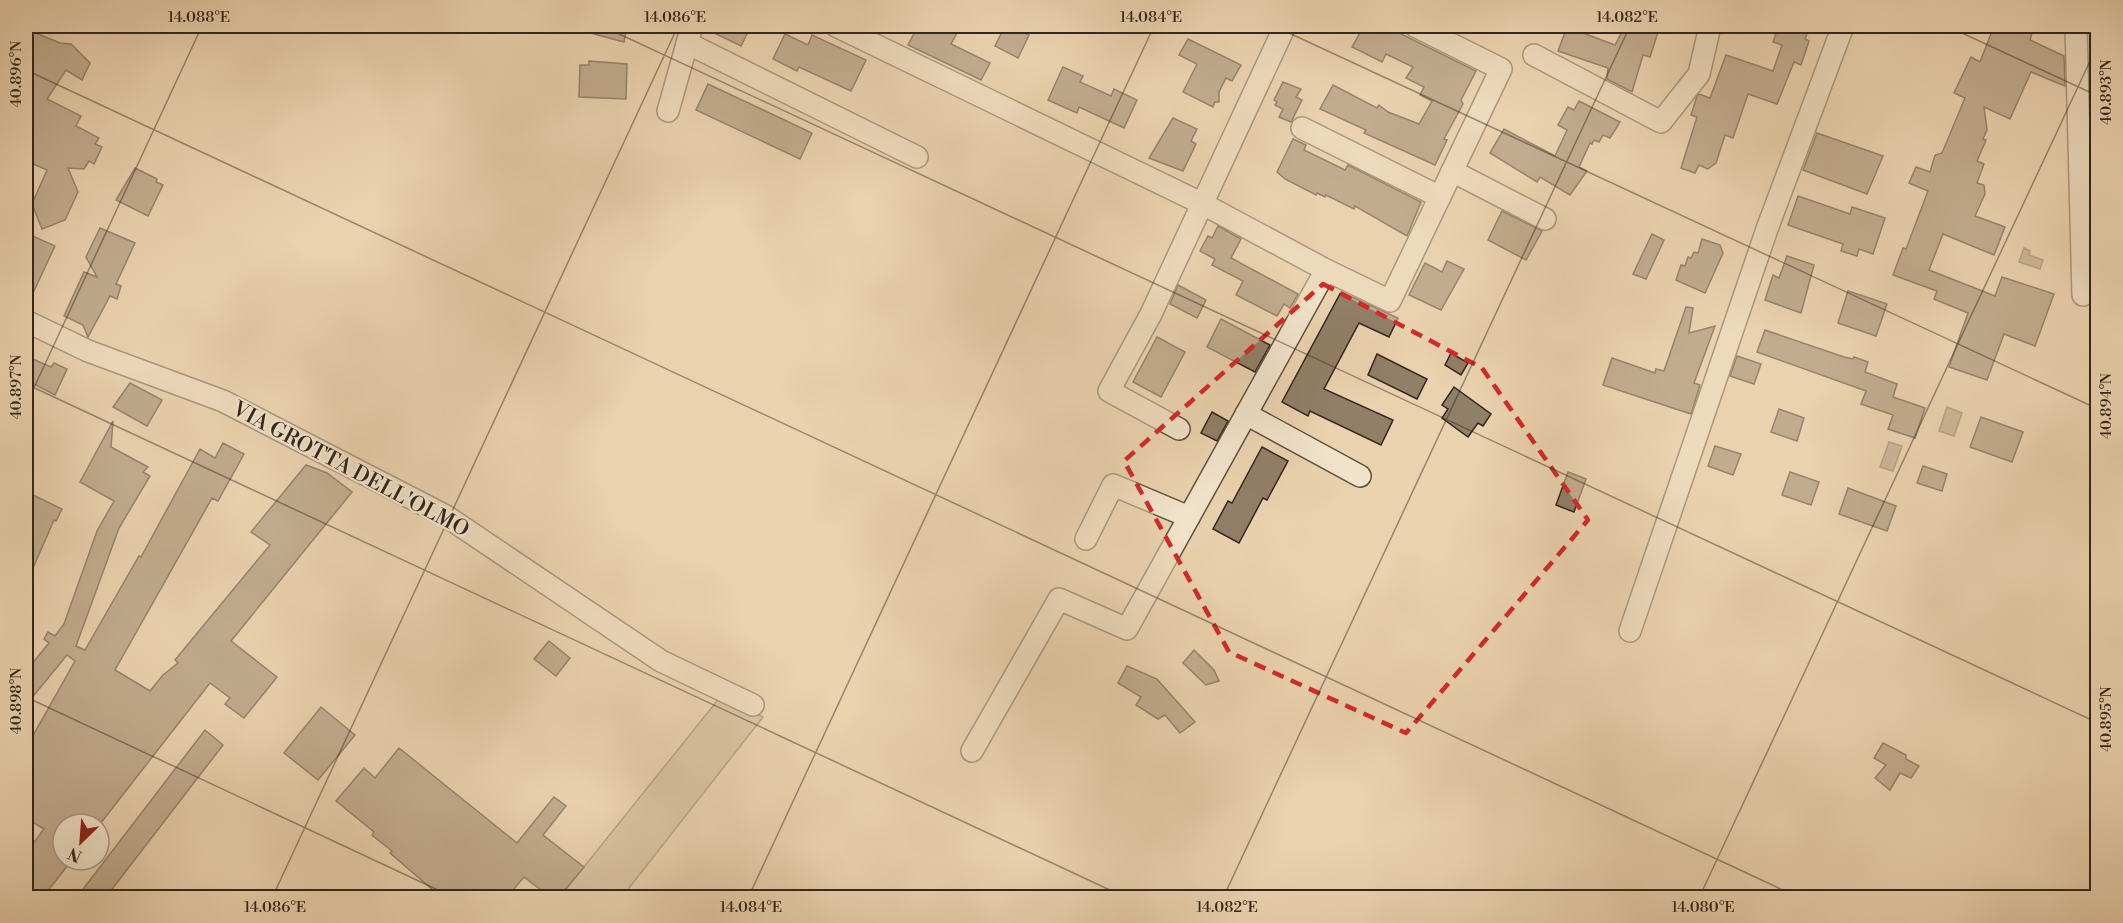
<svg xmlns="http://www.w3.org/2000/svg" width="2123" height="923" viewBox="0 0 2123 923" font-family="'Libre Bodoni',serif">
<rect width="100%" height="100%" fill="#ead2ae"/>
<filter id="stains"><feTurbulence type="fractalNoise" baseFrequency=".00333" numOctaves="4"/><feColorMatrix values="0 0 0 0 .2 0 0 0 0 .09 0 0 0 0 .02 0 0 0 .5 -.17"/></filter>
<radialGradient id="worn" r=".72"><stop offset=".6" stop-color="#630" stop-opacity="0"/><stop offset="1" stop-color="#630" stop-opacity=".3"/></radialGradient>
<polygon fill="#cbb595" stroke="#7e6e58" stroke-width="1.5" points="721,696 763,717 622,897 559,898"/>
<g fill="#ab987c" stroke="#7b6a56" stroke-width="1.5">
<polygon points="2024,248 2030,251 2029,255 2043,260 2040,269 2019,262"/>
<polygon points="1947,407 1962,413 1954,436 1939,431"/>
<polygon points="1889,442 1902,446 1893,471 1880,467"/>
</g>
<g fill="#927f68" stroke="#32261c" stroke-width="1.5">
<polygon points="580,26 627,26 624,42 579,30"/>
<polygon points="704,26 751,26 741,46 704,28"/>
<polygon points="918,26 961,26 951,44 990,63 981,80 908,45"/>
<polygon points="1005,26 1021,26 1019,30 1029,35 1018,58 995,46"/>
<polygon points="1364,26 1400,26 1397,32 1476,71 1461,100 1463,104 1444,139 1447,140 1435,165 1364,133 1366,130 1320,109 1333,85 1377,108 1379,105 1388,112 1419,124 1432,101 1420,95 1424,87 1406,78 1413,67 1386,54 1382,62 1352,47"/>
<polygon points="1625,26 1660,26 1650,57 1643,55 1632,92 1607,79 1608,68 1558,51 1567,27 1615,45"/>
<polygon points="1779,26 1810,26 1805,39 1809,41 1801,65 1794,62 1777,104 1748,94 1733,138 1725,135 1716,163 1708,169 1699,165 1695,173 1681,168 1697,117 1691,115 1697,96 1699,94 1710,98 1726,55 1773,71 1782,45 1773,42"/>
<polygon points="1994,26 2034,26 2030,40 2064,56 2065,86 2031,72 2010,119 1984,107 1987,130 1983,139 1986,140 1977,161 1984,164 1977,183 1984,185 1985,194 1975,216 2005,227 1994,255 1943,234 1929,270 1995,296 2002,277 2054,294 2035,346 2004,334 1987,380 1949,367 1968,313 1934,299 1937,291 1893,275 1903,248 1906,249 1928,191 1909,183 1916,167 1930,172 1935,155 1942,153 1965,98 1954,93 1971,57 1980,62"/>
<polygon points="26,29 60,43 71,44 90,63 82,80 66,70 47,99 81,116 76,126 99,138 95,144 102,147 94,164 89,161 84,169 68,168 78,192 65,220 42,229 32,204 47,170 26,161"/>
<polygon points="785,34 808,45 812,35 866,60 851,91 799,67 797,71 773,59"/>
<polygon points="1188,39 1241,65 1232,81 1226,78 1219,92 1219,102 1215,102 1213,107 1183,92 1197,64 1179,55"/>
<polygon points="589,61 627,64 626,99 579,97 580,65 589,65"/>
<polygon points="1063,67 1083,76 1080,82 1111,96 1114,89 1137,100 1124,128 1079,107 1077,113 1048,100"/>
<polygon points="1283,82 1301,89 1296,97 1302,100 1291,122 1279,117 1283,109 1275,105 1277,102 1274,100"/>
<polygon points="708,84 812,133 800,159 696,110"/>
<polygon points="1579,101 1620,122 1610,138 1603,135 1599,142 1594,140 1592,144 1590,143 1579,167 1587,171 1570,195 1540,177 1537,182 1490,153 1504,129 1555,156 1567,130 1558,125 1568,107 1574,110"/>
<polygon points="1173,118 1197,129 1191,141 1196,144 1183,171 1149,158"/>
<polygon points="1817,133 1883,156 1867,194 1803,170"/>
<polygon points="1293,139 1306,145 1304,150 1345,170 1348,165 1421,202 1407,236 1355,206 1354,209 1326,195 1325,197 1317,193 1316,195 1285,179 1277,172"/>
<polygon points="135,168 157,179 156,182 163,185 148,216 116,200"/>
<polygon points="1798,196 1850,214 1852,207 1885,218 1873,254 1859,249 1857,256 1841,251 1843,244 1788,225"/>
<polygon points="1502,211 1542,231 1526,260 1488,240"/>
<polygon points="1218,226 1241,239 1231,258 1298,294 1290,308 1284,304 1277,316 1236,295 1243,281 1212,265 1215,259 1200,251 1208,236 1212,238"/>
<polygon points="100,228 135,243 116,284 121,286 117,299 110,296 88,337 83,325 64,316 84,272 97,277 86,257"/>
<polygon points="26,233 55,246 26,308"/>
<polygon points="1652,234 1664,240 1646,279 1633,274"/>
<polygon points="1702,239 1720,245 1723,253 1705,293 1676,280 1681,265 1685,266 1688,257 1691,258 1694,252 1698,253"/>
<polygon points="1787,256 1814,265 1801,313 1765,300 1773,275 1779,278"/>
<polygon points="1447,261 1464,269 1441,310 1409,295 1425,263 1442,272"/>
<polygon points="1178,285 1206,300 1197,318 1170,304"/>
<polygon points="1848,291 1887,304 1876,336 1838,323"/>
<polygon points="1341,292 1398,318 1389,337 1359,323 1324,389 1393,420 1381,445 1310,411 1308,416 1282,402"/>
<polygon points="1686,307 1693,308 1689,333 1715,326 1694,383 1700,385 1691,414 1603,385 1612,358 1655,373 1656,369 1664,371"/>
<polygon points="1221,319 1270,345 1255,372 1207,347"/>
<polygon points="1765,330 1844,357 1853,359 1854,357 1868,362 1865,372 1897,384 1893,397 1925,408 1915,438 1888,429 1893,415 1861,404 1866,391 1757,352"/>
<polygon points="1157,337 1185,352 1161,397 1133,382"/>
<polygon points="1451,353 1468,363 1461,375 1445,365"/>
<polygon points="1377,354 1427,379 1417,399 1368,375"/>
<polygon points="26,356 51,367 54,363 67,369 55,395 26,380"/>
<polygon points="1737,356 1761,364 1754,384 1730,376"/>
<polygon points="130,383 162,400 147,426 113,407"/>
<polygon points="1454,387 1491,414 1483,426 1478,423 1468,437 1442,418 1448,409 1442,405"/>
<polygon points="1779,409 1804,418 1797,441 1771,432"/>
<polygon points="1212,412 1228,421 1217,441 1201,433"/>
<polygon points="1981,417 2023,432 2012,462 1970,447"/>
<polygon points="113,421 111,447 148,467 143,472 150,476 119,528 76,646 85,650 139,556 141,557 200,449 215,458 223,443 244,454 218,501 212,498 115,670 150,691 163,675 178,663 175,660 270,545 251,532 306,465 327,473 352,492 231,641 277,677 244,718 225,704 230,698 210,683 100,824 63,824 63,860 72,860 43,897 26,897 26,853 44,829 26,818 26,748 75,661 67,655 26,705 26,671 49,643 44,639 48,632 55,636 64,624 97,531 114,501 80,482"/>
<polygon points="1715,446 1741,454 1733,475 1708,466"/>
<polygon points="1262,447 1288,461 1267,500 1263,498 1239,543 1213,529 1228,501 1232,503"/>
<polygon points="1923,466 1947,474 1942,491 1917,483"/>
<polygon points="1568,472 1586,479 1574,512 1556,505"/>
<polygon points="1790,472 1819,482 1811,505 1782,495"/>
<polygon points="1848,488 1896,506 1887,531 1839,514"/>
<polygon points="33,495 62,509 56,521 54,520 26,584 26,512"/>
<polygon points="549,641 570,658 556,676 534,659"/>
<polygon points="1194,650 1214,670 1219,681 1206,685 1183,663"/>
<polygon points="1127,666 1157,679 1195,722 1180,733 1165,715 1158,719 1136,705 1141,697 1118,683"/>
<polygon points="321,707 355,735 318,780 284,753"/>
<polygon points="205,730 223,745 106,897 77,897"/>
<polygon points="1883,743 1906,755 1906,759 1919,766 1911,778 1900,773 1890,790 1875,778 1886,765 1874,758"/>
<polygon points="399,748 517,843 554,797 566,806 543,835 584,867 559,897 550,897 524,877 507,897 441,897 390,853 392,851 372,835 374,832 336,801 364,768 375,778"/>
</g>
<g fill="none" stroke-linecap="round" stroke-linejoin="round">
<g stroke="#605140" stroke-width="24">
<g id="minor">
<polyline points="836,26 1203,204 1326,270 1390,301 1501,69 1415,26"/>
<polyline points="2076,26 2083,295"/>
<polyline points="687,43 917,157"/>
<polyline points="1534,55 1661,122 1699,74 1710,26"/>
<polyline points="668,111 692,26"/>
<polyline points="1302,128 1440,197"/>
<polyline points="1452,171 1545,219"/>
<polyline points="26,321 88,351 223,401 446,516 661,661 753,705"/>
<polyline points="1246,414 1360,476"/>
<polyline points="1179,429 1109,391 1151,314 1285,26"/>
<polyline points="1086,539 1113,485 1189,517"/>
<polyline points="1630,631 1767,229 1843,26"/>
<polyline points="972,751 1059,599 1127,629 1326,270"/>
</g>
</g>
<use href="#minor" stroke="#f1e2ca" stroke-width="21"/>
</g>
<path d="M0 0H2123V923H0ZM1323,284L1482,368L1588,520L1406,733L1229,652L1124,461Z" fill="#ead2ae" fill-opacity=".55" fill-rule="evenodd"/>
<path fill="none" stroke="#d62828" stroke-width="4.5" stroke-dasharray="12 8" stroke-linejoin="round" d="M1323,284L1482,368L1588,520L1406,733L1229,652L1124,461Z"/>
<path fill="none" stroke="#32261c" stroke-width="1.5" stroke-opacity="0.45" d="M602,26L2098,723M1274,26L2098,409M1947,26L2098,96M26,70L1800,898M26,384L1127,898M26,405L202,26M26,697L455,898M272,898L678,26M748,898L1154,26M1223,898L1630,26M1699,898L2098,44"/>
<g text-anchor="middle" stroke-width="4.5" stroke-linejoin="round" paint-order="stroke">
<g font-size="21" fill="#32261c" stroke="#f1e2ca">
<text transform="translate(351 469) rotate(28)" y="7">VIA GROTTA DELL'OLMO</text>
</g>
</g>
<rect width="2123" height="923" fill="none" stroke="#ead2ae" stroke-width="66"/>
<g transform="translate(81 842) rotate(205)"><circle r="28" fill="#f1e2ca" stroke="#a59784" stroke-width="1.5"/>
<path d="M0-4.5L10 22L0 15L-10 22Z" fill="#8f2418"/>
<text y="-9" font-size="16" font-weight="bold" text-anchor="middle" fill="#32261c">N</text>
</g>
<rect x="33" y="33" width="2057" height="857" fill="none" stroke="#32261c" stroke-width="2"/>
<g font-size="15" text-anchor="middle" fill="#32261c">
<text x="199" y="22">14.088°E</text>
<text x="675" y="22">14.086°E</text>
<text x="1151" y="22">14.084°E</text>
<text x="1627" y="22">14.082°E</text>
<text transform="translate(16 74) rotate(-90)" y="5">40.896°N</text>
<text transform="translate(2106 92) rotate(-90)" y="5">40.893°N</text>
<text transform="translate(16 387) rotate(-90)" y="5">40.897°N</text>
<text transform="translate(2106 406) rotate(-90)" y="5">40.894°N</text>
<text transform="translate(16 701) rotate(-90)" y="5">40.898°N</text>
<text transform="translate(2106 719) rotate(-90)" y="5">40.895°N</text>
<text x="275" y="912">14.086°E</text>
<text x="751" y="912">14.084°E</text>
<text x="1227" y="912">14.082°E</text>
<text x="1703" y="912">14.080°E</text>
</g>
<rect width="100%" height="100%" filter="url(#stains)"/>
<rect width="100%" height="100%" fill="url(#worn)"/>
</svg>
